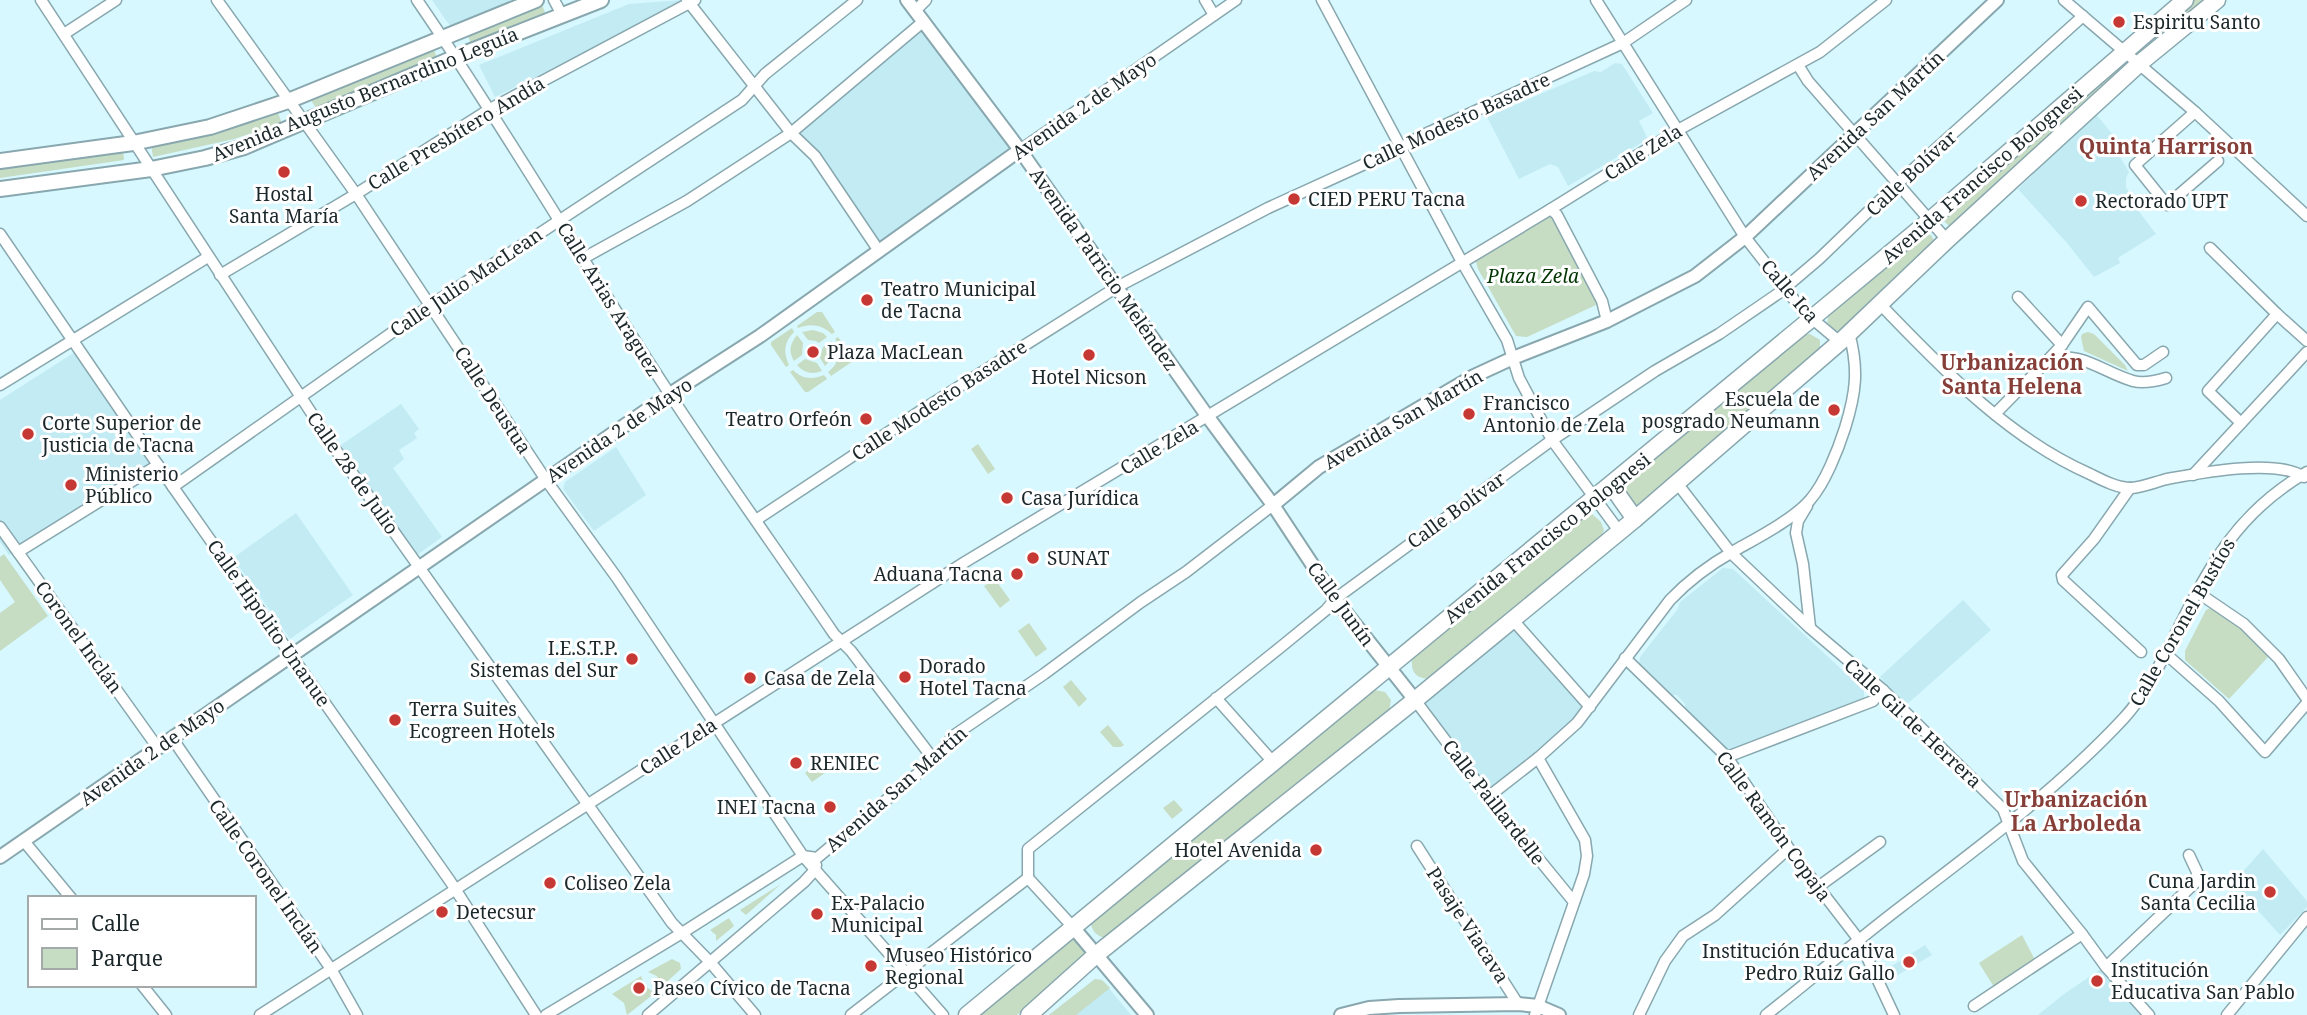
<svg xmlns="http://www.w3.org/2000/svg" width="2307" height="1015" viewBox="0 0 2307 1015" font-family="'Noto Serif',serif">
<rect width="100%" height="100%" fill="#d7f8ff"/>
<g fill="#c2ebf4">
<polygon points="432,0 514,0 450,26"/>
<polygon points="681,0 666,12 495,97 479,65 629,4"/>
<polygon points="924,21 1020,150 879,251 815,156 791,134"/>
<polygon points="1615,63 1622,64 1653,113 1639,121 1648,139 1568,186 1558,167 1550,164 1519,179 1487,117 1594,71 1601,72"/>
<polygon points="2095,113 2118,141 2120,157 2129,172 2126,178 2126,187 2140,213 2156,234 2118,258 2120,263 2094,277 2067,243 2018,189"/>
<polygon points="75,352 153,464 9,555 0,542 0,400"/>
<polygon points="401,404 419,429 414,433 417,438 399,450 404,459 393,468 442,537 417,555 413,553 369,491 341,445"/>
<polygon points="616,447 646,495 594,531 563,489 565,482"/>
<polygon points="296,513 353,595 290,639 233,558"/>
<polygon points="1723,568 1733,569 1864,690 1864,699 1732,750 1726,750 1685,711 1685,704 1677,695 1670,695 1639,663 1640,657 1677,610 1680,602"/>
<polygon points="1963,600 1991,630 1906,705 1880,677"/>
<polygon points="1512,619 1590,707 1488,797 1415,700"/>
<polygon points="2263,849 2307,901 2307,907 2280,935 2233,883"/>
<polygon points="1925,945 1932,955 1891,979 1887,969"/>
<polygon points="2101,969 2142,1015 2038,1015 2064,994"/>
<polygon points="1095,979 1102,980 1131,1015 1049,1015"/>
</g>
<g fill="#c6dcc3">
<polygon points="2191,0 2210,0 2147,49 2144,45"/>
<polygon points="542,5 546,15 471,44 467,34"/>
<polygon points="434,50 437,58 316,108 309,97"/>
<polygon points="2121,63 2125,67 1955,227 1950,227 1944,221 1944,213"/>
<path d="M278,113L282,123L234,139L153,157L151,144C195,139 236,127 278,113Z"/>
<polygon points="123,150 124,160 0,178 0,164"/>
<polygon points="1551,215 1595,300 1596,305 1527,337 1516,336 1478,269 1475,259 1546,216"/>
<polygon points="1923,234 1931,235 1934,240 1933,247 1843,330 1834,331 1827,325 1828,317"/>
<path d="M817,312H822L835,332L832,334C822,325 811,323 798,328L797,326Z"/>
<path d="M792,328L794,332C784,342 783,352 789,365L786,367L771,345V342Z"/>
<polygon points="813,330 823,333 827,337 819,343 816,341 808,340 802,332"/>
<polygon points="2088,332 2094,334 2125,365 2128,371 2084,351 2081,337 2082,334"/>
<polygon points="1810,334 1820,340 1820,352 1641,507 1635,508 1621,491 1621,484 1801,335"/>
<path d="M797,335L803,343L802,355L794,361C788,351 790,344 797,335Z"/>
<path d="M838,337L853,358V361L831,376L828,372C839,364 842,351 835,339Z"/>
<polygon points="832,341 833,357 825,366 820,358 823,347"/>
<path d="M805,359L817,363L822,371C812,375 804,373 797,365Z"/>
<path d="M793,370C802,379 812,380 824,375L827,379L808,392H805L790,372Z"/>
<polygon points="978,444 995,469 988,474 971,449"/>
<path d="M1592,514L1601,522L1604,530L1599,541L1429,679C1415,678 1411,672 1412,659L1579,516Z"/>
<polygon points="4,554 48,616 0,651 0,613 15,602 0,580 0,557"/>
<polygon points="995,579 1010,600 1000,608 984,586"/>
<polygon points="2210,608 2245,632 2269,656 2229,699 2185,660 2185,651 2206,610"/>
<polygon points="1029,623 1047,649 1036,657 1018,631"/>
<polygon points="1071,680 1087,699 1079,707 1063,687"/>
<path d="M1375,690L1385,692L1391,700L1389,712L1108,939C1096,936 1092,932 1090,920Z"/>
<polygon points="1108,725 1124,745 1121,747 1113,747 1100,732"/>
<polygon points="824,758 832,768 812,782 805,773"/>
<polygon points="1174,800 1183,810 1172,819 1163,808"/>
<polygon points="781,884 746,915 740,910"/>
<polygon points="729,918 734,926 716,941 716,935 710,930"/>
<polygon points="2022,935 2035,960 1994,987 1979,963"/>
<polygon points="1070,936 1079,940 1086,952 1084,958 1017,1015 977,1015"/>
<polygon points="672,959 680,963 681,969 660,988 658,985 657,976 648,972"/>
<polygon points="641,976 645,986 655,993 627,1015 624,1003 612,994"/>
<polygon points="1095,979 1102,980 1110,988 1076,1015 1049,1015"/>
</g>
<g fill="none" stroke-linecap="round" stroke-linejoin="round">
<g stroke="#88a7ae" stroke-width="13">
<g id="minor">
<polyline points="41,0 333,446 672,923 710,962 755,1015"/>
<polyline points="217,0 356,194 546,480 617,578 803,856 943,1015"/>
<path d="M417,0C505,128 583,263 669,393C722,474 779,553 834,634L851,651L934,760"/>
<polyline points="554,0 562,15"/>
<polyline points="687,0 791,133 815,156 879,251"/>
<polyline points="1205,0 1214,15"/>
<polyline points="1322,0 1462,262 1507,340 1519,378 1552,440 1619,531"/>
<polyline points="1596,0 1745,237 1803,311 1840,342"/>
<polyline points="2064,0 2195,112 2307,216"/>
<polyline points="916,10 926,0"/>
<polyline points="64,34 116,0"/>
<polyline points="1798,65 1808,81 1947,240"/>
<polyline points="2195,112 2135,165 2167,205 2218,161"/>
<polyline points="1020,150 1236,0"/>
<polyline points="1551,209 1557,215 1602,301 1607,321"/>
<polyline points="0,234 173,487 450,881 536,1015"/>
<polyline points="2210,248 2277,314 2307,341"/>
<polyline points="582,259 687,201 791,133 924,21"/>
<polyline points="220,275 356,194 490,109 695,0"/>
<polyline points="2018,297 2062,345"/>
<path d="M1879,303C1942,368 2006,437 2090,474C2102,480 2117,488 2131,488C2143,487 2155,482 2167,479C2200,473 2276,458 2304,477"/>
<polyline points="2048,360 2062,345 2088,307 2137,365 2144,365 2163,352"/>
<polyline points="0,385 208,257"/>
<path d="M1995,414L2048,360C2081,350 2102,372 2133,381C2144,384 2156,381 2166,378"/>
<polyline points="2241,423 2208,391 2277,314"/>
<polyline points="2193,475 2307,352"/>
<polyline points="1677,483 1731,553 1810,628 1883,690 2003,809 2023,861 2082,934 2106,967 2149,1015"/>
<polyline points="173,487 431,305 742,100 765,74 857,0"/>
<polyline points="2130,488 2094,539 2062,575 2063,580 2141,652"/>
<polyline points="1807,506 1798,521 1796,533 1803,564 1810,627"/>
<polyline points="756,520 922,410 1117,287 1268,208 1402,147 1421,136 1623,43 1686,0"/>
<polyline points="0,527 158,748"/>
<polyline points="18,552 158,465"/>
<polyline points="2197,592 2244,624 2279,659 2307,699"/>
<polyline points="1512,619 1590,707"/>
<polyline points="2166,654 2219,701 2265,752 2307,703"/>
<polyline points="1625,658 1727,757 1792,853 1859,940 1894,1015"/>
<polyline points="1216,698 1273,762"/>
<polyline points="1415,700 1488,797 1574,902"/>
<polyline points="172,738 331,969 357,1015"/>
<polyline points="1727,757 1873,701 1883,690"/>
<path d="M1488,797L1538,758L1577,723L1670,600C1688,581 1711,564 1734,551C1755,539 1794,519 1810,500C1825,483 1838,450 1845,428C1856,393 1859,369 1849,333"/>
<polyline points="23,840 71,898"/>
<polyline points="1417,846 1518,1004"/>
<polyline points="1028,878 1028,849 1282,646 1326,610 1335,599 1552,440 1655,371 1719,334 1779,293 1819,259 1898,183 2083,16"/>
<polyline points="1028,878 1072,926"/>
<polyline points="1818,887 1880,842"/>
<polyline points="2106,967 2197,881 2197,872 2189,855"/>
<polyline points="142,985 166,1015"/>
<polyline points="1974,1006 2082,934"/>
<polyline points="260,1015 965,562 1551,209 1678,130 1820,52 1886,0"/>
<polyline points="546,1015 682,933 803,856 817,858 934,760 953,736 1044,674 1141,602 1186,572 1273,505"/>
<polyline points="648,1015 804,882 815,870 816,865"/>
<polyline points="851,1015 1028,878"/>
<polyline points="1535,1015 1584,874 1587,856 1585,840 1538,758"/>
<polyline points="1639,1015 1665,961 1683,936 1715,915 1788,849"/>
<path d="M1766,1015C1812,979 1856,941 1902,906C1979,847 2058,789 2124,718C2146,694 2159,666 2174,637C2209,567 2236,513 2307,472"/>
<polyline points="2227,1015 2307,917"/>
</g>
</g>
<g stroke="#88a7ae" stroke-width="16">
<g id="tertiary">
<polyline points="907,0 1020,150 1208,417 1273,505 1335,599 1415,700"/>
<polyline points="1273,505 1319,467 1474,376 1513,358 1607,321 1695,276 1745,237 1997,0"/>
<polyline points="0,857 670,394 760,336 1020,150"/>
<polyline points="1072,926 1147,1015"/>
<polyline points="1341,1015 1369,1008 1399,1006 1518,1004 1538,1006 1559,1015"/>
</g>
</g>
<g stroke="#88a7ae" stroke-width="18">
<g id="secondary">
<polyline points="0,161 133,143 210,127 288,101 536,0"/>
<polyline points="0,189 151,169 205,158 244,147 456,57 601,0"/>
</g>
</g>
<g stroke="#88a7ae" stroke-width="19">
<g id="primary">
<polyline points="1611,485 1635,519"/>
<polyline points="967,1015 1811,319 1929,221 2185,0"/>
<polyline points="1029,1015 1097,954 1415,700 1635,519 1840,342 1947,240 2140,63 2217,0"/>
</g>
</g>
<use href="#minor" stroke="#fff" stroke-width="10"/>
<use href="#tertiary" stroke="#fff" stroke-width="12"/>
<use href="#secondary" stroke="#fff" stroke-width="14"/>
<use href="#primary" stroke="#fff" stroke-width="16"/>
</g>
<g fill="#c63833" stroke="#fff" stroke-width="2.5">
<circle cx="2119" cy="22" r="7"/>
<circle cx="284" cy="172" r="7"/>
<circle cx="1294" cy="199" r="7"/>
<circle cx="2081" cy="201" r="7"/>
<circle cx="867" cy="300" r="7"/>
<circle cx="813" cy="352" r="7"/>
<circle cx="1089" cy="355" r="7"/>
<circle cx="1834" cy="410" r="7"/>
<circle cx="1469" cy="414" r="7"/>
<circle cx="866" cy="419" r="7"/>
<circle cx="28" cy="434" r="7"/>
<circle cx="71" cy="485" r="7"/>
<circle cx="1007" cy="498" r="7"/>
<circle cx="1033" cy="558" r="7"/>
<circle cx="1017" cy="574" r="7"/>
<circle cx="632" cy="659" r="7"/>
<circle cx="905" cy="677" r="7"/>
<circle cx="750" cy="678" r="7"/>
<circle cx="395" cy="720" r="7"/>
<circle cx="796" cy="763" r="7"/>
<circle cx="830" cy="807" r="7"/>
<circle cx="1316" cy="850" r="7"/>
<circle cx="550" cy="883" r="7"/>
<circle cx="2270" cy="892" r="7"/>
<circle cx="442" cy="912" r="7"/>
<circle cx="817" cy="914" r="7"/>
<circle cx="1909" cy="962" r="7"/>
<circle cx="871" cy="966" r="7"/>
<circle cx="2097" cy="981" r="7"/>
<circle cx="639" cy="988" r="7"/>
</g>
<g text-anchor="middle" stroke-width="6" stroke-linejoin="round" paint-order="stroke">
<g font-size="19" fill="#1b272a" stroke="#fff" text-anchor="start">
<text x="2133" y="29">Espiritu Santo</text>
<text x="284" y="201" text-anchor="middle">Hostal<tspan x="284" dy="22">Santa María</tspan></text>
<text x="1308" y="206">CIED PERU Tacna</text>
<text x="2095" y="208">Rectorado UPT</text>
<text x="881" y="296">Teatro Municipal<tspan x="881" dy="22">de Tacna</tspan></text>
<text x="827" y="359">Plaza MacLean</text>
<text x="1089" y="384" text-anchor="middle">Hotel Nicson</text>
<text x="1820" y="406" text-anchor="end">Escuela de<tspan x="1820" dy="22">posgrado Neumann</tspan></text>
<text x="1483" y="410">Francisco<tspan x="1483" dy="22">Antonio de Zela</tspan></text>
<text x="852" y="426" text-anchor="end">Teatro Orfeón</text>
<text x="42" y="430">Corte Superior de<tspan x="42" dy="22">Justicia de Tacna</tspan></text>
<text x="85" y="481">Ministerio<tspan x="85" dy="22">Público</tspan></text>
<text x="1021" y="505">Casa Jurídica</text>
<text x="1047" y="565">SUNAT</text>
<text x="1003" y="581" text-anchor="end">Aduana Tacna</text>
<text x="618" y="655" text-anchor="end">I.E.S.T.P.<tspan x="618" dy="22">Sistemas del Sur</tspan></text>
<text x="919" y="673">Dorado<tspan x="919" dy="22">Hotel Tacna</tspan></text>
<text x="764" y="685">Casa de Zela</text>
<text x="409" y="716">Terra Suites<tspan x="409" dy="22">Ecogreen Hotels</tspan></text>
<text x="810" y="770">RENIEC</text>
<text x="816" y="814" text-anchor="end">INEI Tacna</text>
<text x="1302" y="857" text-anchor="end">Hotel Avenida</text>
<text x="2256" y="888" text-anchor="end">Cuna Jardin<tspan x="2256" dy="22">Santa Cecilia</tspan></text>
<text x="564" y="890">Coliseo Zela</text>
<text x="831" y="910">Ex-Palacio<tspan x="831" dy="22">Municipal</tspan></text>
<text x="456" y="919">Detecsur</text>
<text x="1895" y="958" text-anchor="end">Institución Educativa<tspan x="1895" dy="22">Pedro Ruiz Gallo</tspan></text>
<text x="885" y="962">Museo Histórico<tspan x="885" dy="22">Regional</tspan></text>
<text x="2111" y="977">Institución<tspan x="2111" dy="22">Educativa San Pablo</tspan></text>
<text x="653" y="995">Paseo Cívico de Tacna</text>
</g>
<g font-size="19" fill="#1b272a" stroke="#fff">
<text transform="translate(365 94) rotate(-22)" y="7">Avenida Augusto Bernardino Leguía</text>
<text transform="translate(1084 106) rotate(-35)" y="7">Avenida 2 de Mayo</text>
<text transform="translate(1875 115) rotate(-43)" y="7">Avenida San Martín</text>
<text transform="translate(1456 121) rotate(-25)" y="7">Calle Modesto Basadre</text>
<text transform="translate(456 133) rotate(-31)" y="7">Calle Presbítero Andía</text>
<text transform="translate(1643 152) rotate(-32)" y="7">Calle Zela</text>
<text transform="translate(1911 173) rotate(-43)" y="7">Calle Bolívar</text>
<text transform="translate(1982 175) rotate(-41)" y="7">Avenida Francisco Bolognesi</text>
<text transform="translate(1104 269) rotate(55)" y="7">Avenida Patricio Meléndez</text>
<text transform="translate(466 282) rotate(-34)" y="7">Calle Julio MacLean</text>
<text transform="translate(1790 291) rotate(49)" y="7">Calle Ica</text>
<text transform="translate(609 299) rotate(58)" y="7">Calle Arias Araguez</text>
<text transform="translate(493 400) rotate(57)" y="7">Calle Deustua</text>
<text transform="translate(939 400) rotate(-33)" y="7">Calle Modesto Basadre</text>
<text transform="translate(1403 419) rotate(-30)" y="7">Avenida San Martín</text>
<text transform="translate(619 430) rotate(-34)" y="7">Avenida 2 de Mayo</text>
<text transform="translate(1159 447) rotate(-31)" y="7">Calle Zela</text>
<text transform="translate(353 473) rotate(55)" y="7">Calle 28 de Julio</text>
<text transform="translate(1456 510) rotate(-36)" y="7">Calle Bolívar</text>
<text transform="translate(1547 538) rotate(-39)" y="7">Avenida Francisco Bolognesi</text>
<text transform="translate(1341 604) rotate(54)" y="7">Calle Junín</text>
<text transform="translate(2182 622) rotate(-60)" y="7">Calle Coronel Bustíos</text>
<text transform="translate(269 623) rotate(55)" y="7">Calle Hipolito Unanue</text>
<text transform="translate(79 637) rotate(54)" y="7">Coronel Inclán</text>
<text transform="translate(1913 723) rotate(43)" y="7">Calle Gil de Herrera</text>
<text transform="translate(678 746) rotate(-33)" y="7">Calle Zela</text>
<text transform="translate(152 752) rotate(-35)" y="7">Avenida 2 de Mayo</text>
<text transform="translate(896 789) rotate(-41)" y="7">Avenida San Martín</text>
<text transform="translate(1494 802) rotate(52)" y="7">Calle Paillardelle</text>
<text transform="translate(1774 826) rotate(54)" y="7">Calle Ramón Copaja</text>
<text transform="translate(266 876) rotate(55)" y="7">Calle Coronel Inclán</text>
<text transform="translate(1468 925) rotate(57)" y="7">Pasaje Viacava</text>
</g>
<g font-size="19" font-style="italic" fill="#023502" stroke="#fff">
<text x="1533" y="283">Plaza Zela</text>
</g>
<g font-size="21" font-weight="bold" fill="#863e38" stroke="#fff">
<text x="2166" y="154">Quinta Harrison</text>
<text x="2012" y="370">Urbanización<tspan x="2012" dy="24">Santa Helena</tspan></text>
<text x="2076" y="807">Urbanización<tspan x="2076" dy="24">La Arboleda</tspan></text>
</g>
</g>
<rect x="28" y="896" width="228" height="91" fill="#ffffff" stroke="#a4a9aa" stroke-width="2"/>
<rect x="42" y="919" width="35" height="10" fill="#ffffff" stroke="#a4a9aa" stroke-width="2"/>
<text x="91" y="931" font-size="21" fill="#1b272a">Calle</text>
<rect x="42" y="948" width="35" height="21" fill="#c6dcc3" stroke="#a4a9aa" stroke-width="2"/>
<text x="91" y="966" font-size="21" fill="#1b272a">Parque</text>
</svg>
